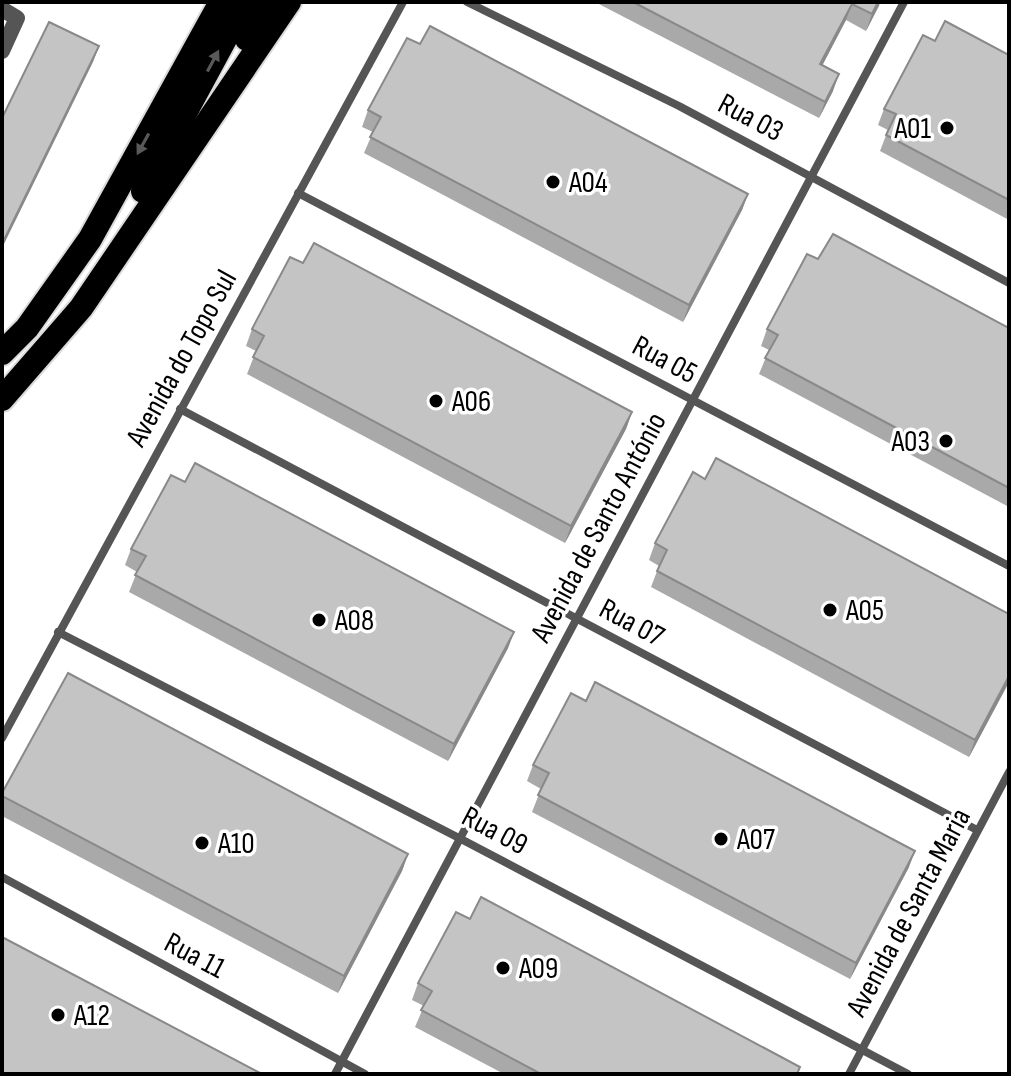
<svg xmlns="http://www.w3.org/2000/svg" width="1011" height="1076" viewBox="0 0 1011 1076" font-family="'Sofia Sans Condensed',sans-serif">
<rect width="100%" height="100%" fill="#fff"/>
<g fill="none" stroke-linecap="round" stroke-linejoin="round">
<g stroke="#dbdbdb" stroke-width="28">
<g id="highway">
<polyline points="247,39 267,2"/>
<polyline points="143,191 245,2"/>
<polyline points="2,353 27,328 90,239 221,2"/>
<polyline points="2,399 81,308 289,2"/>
</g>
</g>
<g stroke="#555" stroke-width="8">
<polyline points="467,2 679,106 1009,283"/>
<polyline points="298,193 1009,566"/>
<polyline points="180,409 977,830"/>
<polyline points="58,632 459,838 908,1074"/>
<polyline points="2,738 403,2"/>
<polyline points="2,877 365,1074"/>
<polyline points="335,1074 904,2"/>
<polyline points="849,1074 1009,772"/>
</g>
<polyline stroke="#555" stroke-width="16" points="2,9 17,18 2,51"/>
<use href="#highway" stroke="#000" stroke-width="24"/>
</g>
<g fill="#a9a9a9">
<polygon points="595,2 880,2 866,31 846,20 822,66 833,91 819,118"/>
<polygon points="420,44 748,194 742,210 683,322 364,153 373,132 362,127 368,110"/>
<polygon points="1009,55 1009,220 880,151 888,130 878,125 884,109"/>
<polygon points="818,259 1009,328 1009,507 759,374 769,350 761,346 767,329"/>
<polygon points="303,263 632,412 626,429 565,543 247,374 256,351 246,346 252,329"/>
<polygon points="705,479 1009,614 1009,682 969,757 651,587 659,566 649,560 655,543"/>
<polygon points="185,482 514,632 508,648 448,761 129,592 137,572 125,565 131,549"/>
<polygon points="586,701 909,867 850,979 532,812 541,789 527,781 533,765"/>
<polygon points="2,793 408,854 402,871 338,993 2,816"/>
<polygon points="470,919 798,1074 504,1074 415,1027 424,1006 412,1000 418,983"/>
</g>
<g fill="#898989">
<polygon points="878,2 880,2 879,6 866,31 872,14"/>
<polygon points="852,4 846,20 814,81 820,64"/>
<polygon points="99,46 93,62 2,248 2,244"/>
<polygon points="839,74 833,91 819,118 825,102"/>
<polygon points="748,194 742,210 683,322 689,305"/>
<polygon points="632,412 626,429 565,543 571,526"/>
<polygon points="514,632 508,648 448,761 454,744"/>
<polygon points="1009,676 1009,682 969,757 975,740"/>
<polygon points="915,851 909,867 850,979 856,963"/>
<polygon points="408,854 402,871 338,993 344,976"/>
</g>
<g fill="#c4c4c4" stroke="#898989" stroke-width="2">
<polygon points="633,2 878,2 872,14 852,4 820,64 839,74 825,102"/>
<polygon points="945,21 1009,55 1009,200 886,135 896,114 884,109 923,35 935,41"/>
<polygon points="49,22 99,46 2,244 2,118"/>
<polygon points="430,26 748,194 689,305 370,137 381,117 368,110 407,38 420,44"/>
<polygon points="833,234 1009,328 1009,488 765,358 778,335 767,329 807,254 818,259"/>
<polygon points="314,243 632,412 571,526 253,357 264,336 252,329 290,257 303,263"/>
<polygon points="716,458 1009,614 1009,676 975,740 657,571 667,550 655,543 693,472 705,479"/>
<polygon points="195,463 514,632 454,744 135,575 146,556 131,549 171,475 185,482"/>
<polygon points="68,673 408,854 344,976 2,796 2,793"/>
<polygon points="595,682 915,851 856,963 538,795 549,773 533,765 571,693 586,701"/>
<polygon points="481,897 800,1067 797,1074 541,1074 421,1010 432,991 418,983 456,912 470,919"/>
<polygon points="2,937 262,1074 2,1074"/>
</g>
<defs><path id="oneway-solid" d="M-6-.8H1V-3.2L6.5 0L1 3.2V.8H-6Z" transform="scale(2)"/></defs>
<g fill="#595959">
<use href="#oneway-solid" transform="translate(213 61) rotate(-62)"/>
<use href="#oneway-solid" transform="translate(143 144) rotate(119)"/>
</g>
<g fill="#000" stroke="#fff" stroke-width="3">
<circle cx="947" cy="128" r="8"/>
<circle cx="553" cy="182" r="8"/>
<circle cx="436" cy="401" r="8"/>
<circle cx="946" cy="441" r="8"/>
<circle cx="830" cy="610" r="8"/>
<circle cx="319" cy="620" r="8"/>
<circle cx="721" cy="839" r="8"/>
<circle cx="202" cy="843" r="8"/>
<circle cx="503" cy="968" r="8"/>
<circle cx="58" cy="1015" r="8"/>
</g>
<g text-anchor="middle" stroke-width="7" stroke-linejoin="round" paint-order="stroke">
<g font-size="30" fill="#000" stroke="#fff">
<text transform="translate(751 117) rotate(28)" y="10">Rua 03</text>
<text transform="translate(181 358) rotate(-61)" y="10">Avenida do Topo Sul</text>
<text transform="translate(665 359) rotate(28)" y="10">Rua 05</text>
<text transform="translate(598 527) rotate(-62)" y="10">Avenida de Santo António</text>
<text transform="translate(632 622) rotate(28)" y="10">Rua 07</text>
<text transform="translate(495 830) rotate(28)" y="10">Rua 09</text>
<text transform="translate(908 912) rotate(-62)" y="10">Avenida de Santa Maria</text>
<text transform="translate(195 955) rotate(28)" y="10">Rua 11</text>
</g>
<g font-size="30" fill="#000" stroke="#fff" text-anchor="start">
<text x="931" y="138" text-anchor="end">A01</text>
<text x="569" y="192">A04</text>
<text x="452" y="411">A06</text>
<text x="930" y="451" text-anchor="end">A03</text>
<text x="846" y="620">A05</text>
<text x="335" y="630">A08</text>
<text x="737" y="849">A07</text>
<text x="218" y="853">A10</text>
<text x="519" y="978">A09</text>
<text x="74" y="1025">A12</text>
</g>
</g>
<rect width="1011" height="1076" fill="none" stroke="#000000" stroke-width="8"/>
</svg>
